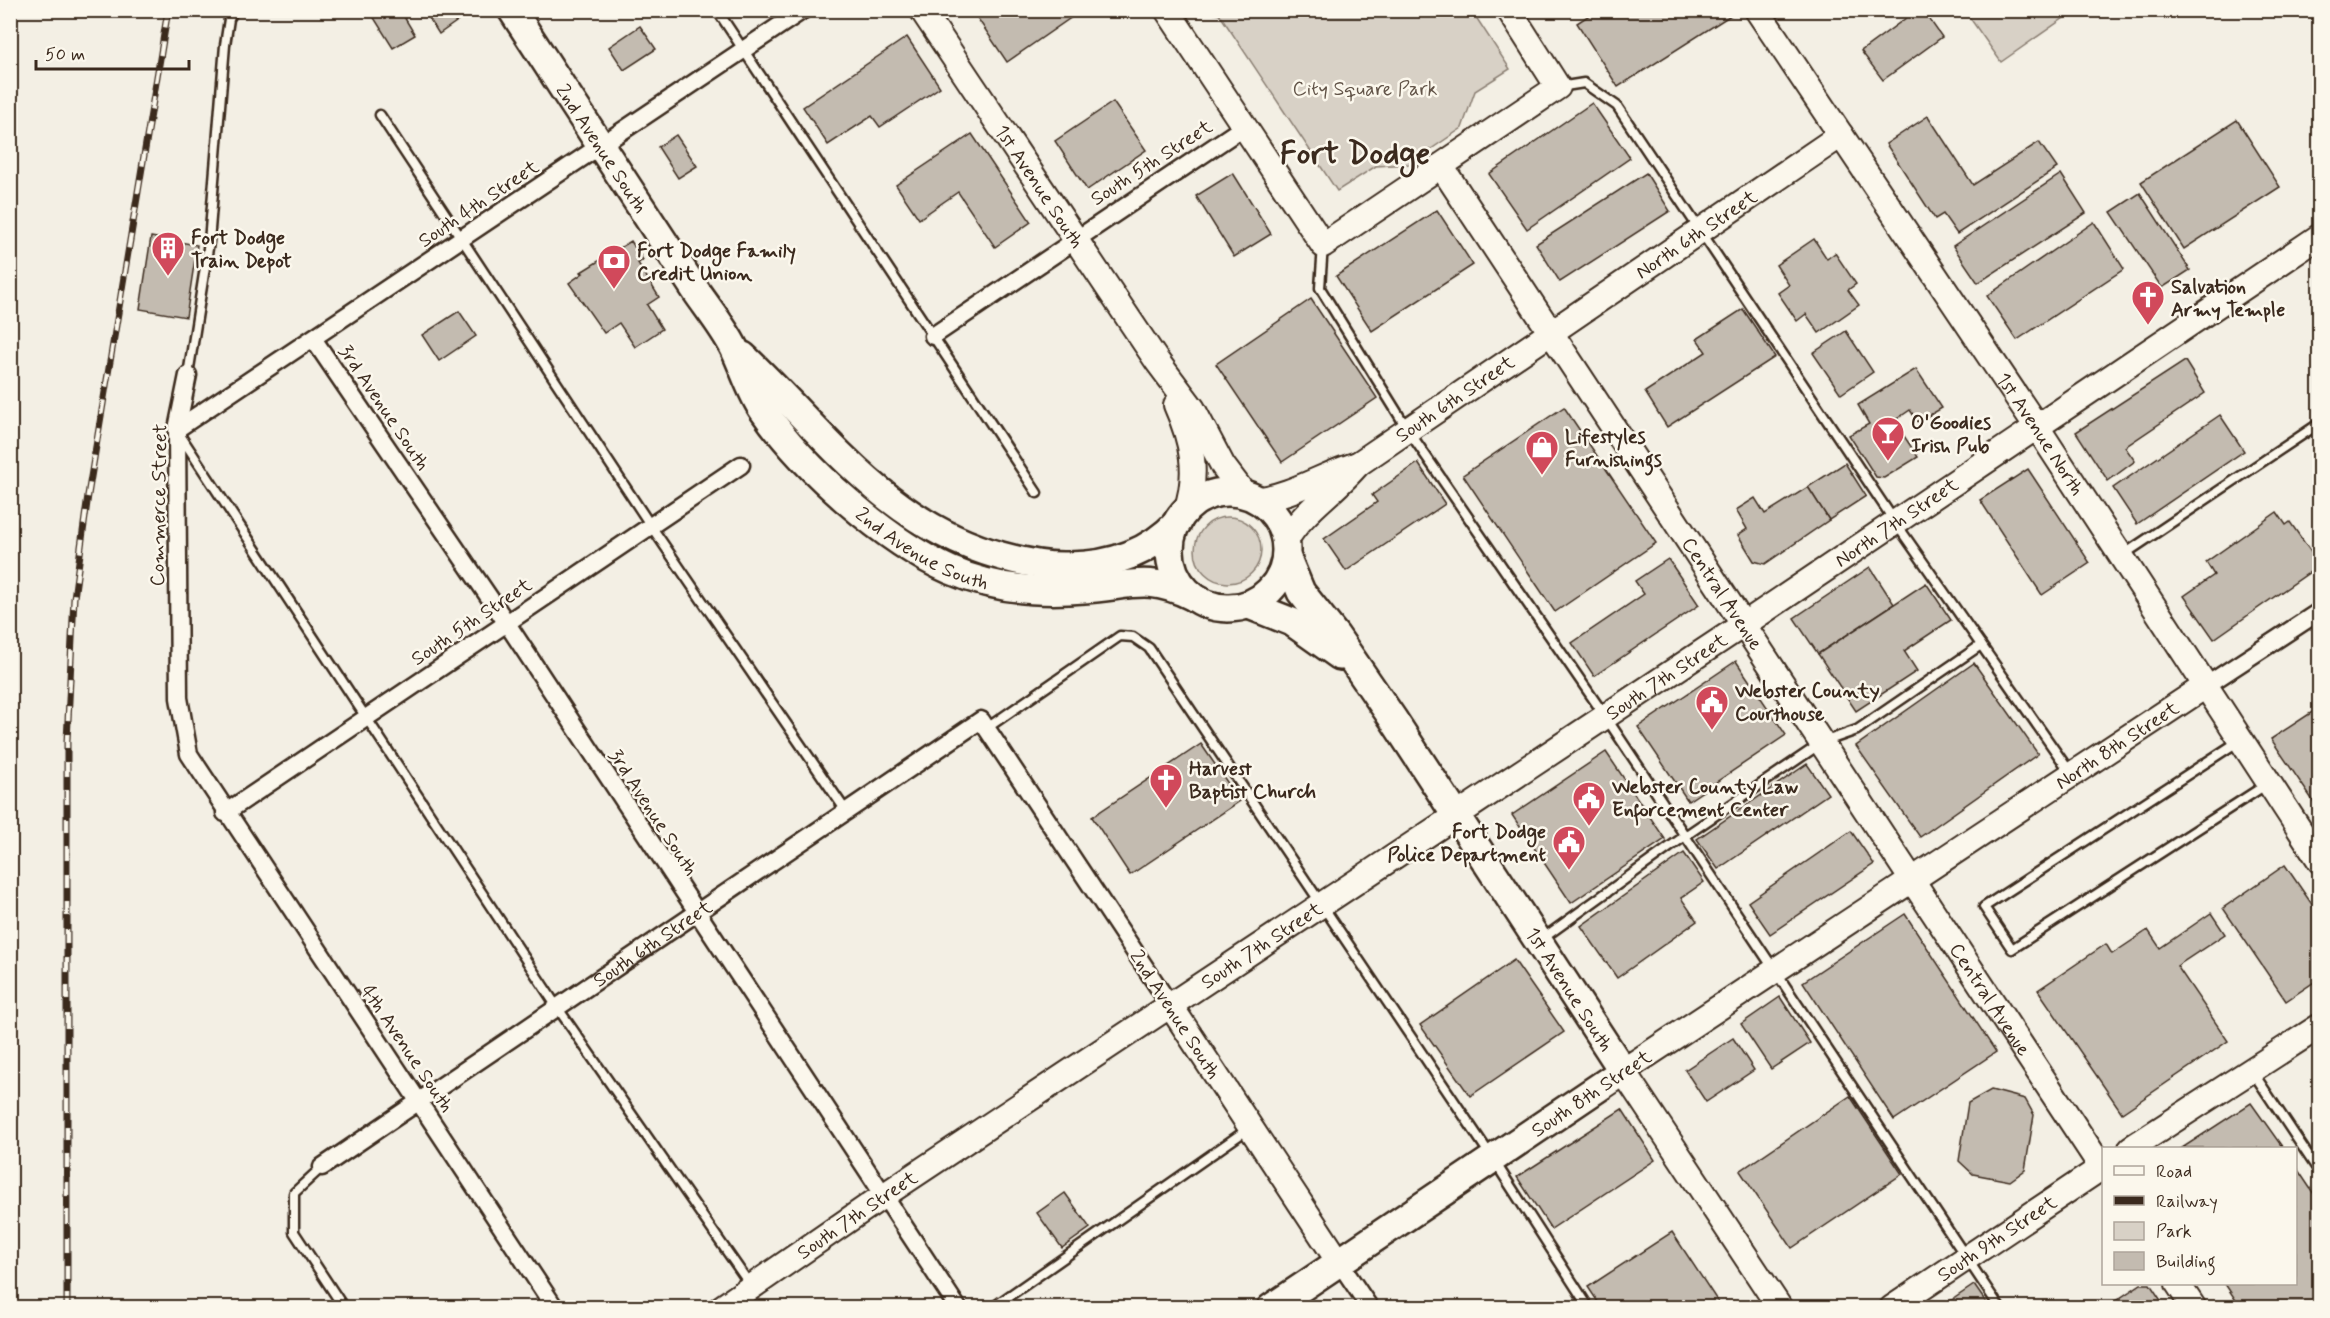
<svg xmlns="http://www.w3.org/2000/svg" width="2330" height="1318" viewBox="0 0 2330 1318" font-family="Mynerve,sans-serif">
<rect width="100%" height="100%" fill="#f3efe4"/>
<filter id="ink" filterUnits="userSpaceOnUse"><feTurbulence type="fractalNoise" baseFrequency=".0167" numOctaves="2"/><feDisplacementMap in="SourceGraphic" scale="12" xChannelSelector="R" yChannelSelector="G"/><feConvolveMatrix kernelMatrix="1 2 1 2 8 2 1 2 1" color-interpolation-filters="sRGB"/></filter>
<g filter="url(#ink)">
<g fill="#d8d1c6" stroke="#8a7e72" stroke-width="1.5">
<polygon points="1205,11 1472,11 1510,69 1475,91 1462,128 1409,164 1376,166 1337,191 1220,15"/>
<polygon points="1965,11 2074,11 2001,62"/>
<circle cx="1228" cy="550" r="33"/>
</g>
<g fill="#c3bbb0" stroke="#3b2a1e" stroke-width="1.5">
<polygon points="375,10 400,10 415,35 393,48 371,13"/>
<polygon points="424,10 473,10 439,34"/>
<polygon points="972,10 1082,10 1007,62"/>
<polygon points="1597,10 1728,10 1731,15 1618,87 1577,23"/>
<polygon points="1917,10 1923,10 1942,37 1883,80 1861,51"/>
<polygon points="640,26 656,49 624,70 609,47"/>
<polygon points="907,37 940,87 880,127 872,116 828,145 803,107"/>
<polygon points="1113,102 1146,150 1087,190 1055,141"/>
<polygon points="1592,103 1630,158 1527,229 1489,174"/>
<polygon points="1928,116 1973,185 2039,142 2057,168 1957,234 1943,214 1935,219 1886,144"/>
<polygon points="2237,120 2280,187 2184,249 2141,182"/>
<polygon points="972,134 1031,222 995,247 958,192 919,219 896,185"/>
<polygon points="676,135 697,166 678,178 658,147"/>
<polygon points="1233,173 1271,234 1234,257 1196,196"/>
<polygon points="1646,173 1670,211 1560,282 1536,244"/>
<polygon points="2061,174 2086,213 1978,283 1953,246"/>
<polygon points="2140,193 2190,270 2162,288 2111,212"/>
<polygon points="1437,210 1473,265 1372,331 1336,276"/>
<polygon points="2094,222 2124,269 2017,340 1987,296"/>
<polygon points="151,237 197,245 186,317 140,309"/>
<polygon points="1814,239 1827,259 1835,253 1856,284 1848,290 1859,305 1819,333 1806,314 1797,321 1778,293 1789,285 1776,265"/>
<polygon points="631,241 643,260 638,263 659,297 647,305 662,329 635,347 619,323 604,333 569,283 583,273 581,272"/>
<polygon points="1311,299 1377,398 1282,462 1216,364"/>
<polygon points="1743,309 1775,357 1667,427 1645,392 1706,352 1697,339"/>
<polygon points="459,311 476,336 439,361 422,335"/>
<polygon points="1846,331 1873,372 1841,394 1813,353"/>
<polygon points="2185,361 2205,393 2125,447 2135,461 2108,481 2076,432"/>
<polygon points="1916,369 1942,408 1918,422 1910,410 1894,421 1918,457 1884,478 1876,477 1849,435 1869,424 1858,405"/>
<polygon points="1564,407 1656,543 1555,612 1463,475"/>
<polygon points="2220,415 2244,451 2137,524 2113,488"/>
<polygon points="1418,463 1445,504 1346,571 1324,539 1377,502 1372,495"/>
<polygon points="1845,463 1866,496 1829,520 1808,487"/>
<polygon points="2028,469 2090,563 2042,595 1980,500"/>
<polygon points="1808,487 1829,520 1765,564 1754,561 1738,535 1747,529 1736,510 1755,498 1765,514"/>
<polygon points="2277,512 2286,525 2290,522 2320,565 2214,639 2184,596 2214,575 2206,562"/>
<polygon points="1668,559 1699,605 1594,676 1572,643 1644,594 1635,581"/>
<polygon points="1870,567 1894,604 1818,654 1794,618"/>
<polygon points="1926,583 1951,620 1904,651 1917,671 1856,711 1818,654"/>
<polygon points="1736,661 1786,735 1688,801 1638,727"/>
<polygon points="1974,663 2038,754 1920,837 1856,746"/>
<polygon points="2320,707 2320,811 2271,739"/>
<polygon points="1201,744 1240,801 1130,875 1092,817"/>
<polygon points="1606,752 1665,839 1571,903 1512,815"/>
<polygon points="1807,764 1828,794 1718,869 1697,839"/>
<polygon points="1851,831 1874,864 1770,934 1748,902"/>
<polygon points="1684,853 1704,882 1681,898 1697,921 1617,978 1581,926"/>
<polygon points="2285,865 2320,916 2320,978 2286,1001 2223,908"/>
<polygon points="2211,913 2225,934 2177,966 2228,1041 2122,1113 2038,990 2106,944 2112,954 2148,930 2160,948"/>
<polygon points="1905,914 1996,1052 1894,1120 1803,982"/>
<polygon points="1514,960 1564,1032 1470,1096 1420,1025"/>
<polygon points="1780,997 1810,1043 1771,1069 1741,1024"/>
<polygon points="1733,1038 1754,1070 1706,1102 1685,1070"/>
<polygon points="1991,1090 2025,1099 2034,1115 2025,1170 2010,1181 1973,1174 1959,1161 1968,1103"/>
<polygon points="1850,1096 1902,1174 1792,1248 1740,1171"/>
<polygon points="2251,1103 2283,1148 2182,1148"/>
<polygon points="1622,1109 1655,1160 1551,1229 1517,1177"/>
<polygon points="2296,1167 2320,1203 2320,1308 2241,1308 2225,1284 2296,1284"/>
<polygon points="1065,1193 1090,1228 1062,1248 1037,1213"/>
<polygon points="1672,1232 1722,1308 1660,1308 1656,1302 1647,1308 1602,1308 1588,1287"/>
<polygon points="2141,1284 2150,1284 2166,1308 2105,1308"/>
<polygon points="1974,1285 1990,1308 1940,1308"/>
</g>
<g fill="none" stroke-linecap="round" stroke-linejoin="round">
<g stroke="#3b2a1e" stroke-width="13">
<g id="lane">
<polyline points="717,10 1037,493"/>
<polyline points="1559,87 1584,83 1617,106 1895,522 2070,772"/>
<polyline points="380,115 651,526 846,811"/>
<polyline points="1323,245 1320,288 1408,430 1605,716 2000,1308"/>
<polyline points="188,375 209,242 225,45 229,19 234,10"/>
<polyline points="180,435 557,1007 751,1286"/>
<polyline points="2123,555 2320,423"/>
<polyline points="987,728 1120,636 1133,637 1149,648 1493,1159 1589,1308"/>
<polyline points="2239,741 1984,907 2012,949 2267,784"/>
<polyline points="1542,939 1685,836 1823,742 1857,730 1981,645"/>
<polyline points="2252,1071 2320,1173"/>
<polyline points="322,1167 294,1193 294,1232 344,1308"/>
<polyline points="992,1308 1248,1129"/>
</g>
</g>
<g stroke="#3b2a1e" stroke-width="21">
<g id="street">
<polyline points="933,336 1245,126"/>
<polyline points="314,340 506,622 958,1308"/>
<polyline points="188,375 177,429 179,698 189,754 555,1308"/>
<polyline points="177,429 803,10"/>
<polyline points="2204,687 2320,611"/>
<polyline points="225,813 741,465"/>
<path id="s1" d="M322,1167L981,720L1170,1005"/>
<polyline points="1339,1262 1370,1308"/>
</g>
</g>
<g stroke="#3b2a1e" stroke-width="28">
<g id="secondary">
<path id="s2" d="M922,10L1157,361L1193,409L1223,466L1245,495"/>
<polyline points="1167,10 1323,245 1558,87 1509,10"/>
<path id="s3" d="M1757,10L2037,427L2320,861"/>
<path id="s4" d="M1441,166L2104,1171"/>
<path d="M1176,405C1192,441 1199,473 1186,511"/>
<path d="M1256,500C1293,495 1322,475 1358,464"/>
<path id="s5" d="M1285,542C1303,510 1335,492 1358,464L1841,135"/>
<polyline points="1170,1005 1339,1262"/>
<polyline points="2131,1148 2320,1026"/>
<polyline points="2178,1284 2194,1308"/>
<path id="s6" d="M721,1308L883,1196L1743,625L2320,236"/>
<path id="s7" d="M1780,1308L1623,1071L2204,687"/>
<path id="s8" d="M1892,1308L2104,1166"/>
</g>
</g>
<g stroke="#3b2a1e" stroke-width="32">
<g id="primary">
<path id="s9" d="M512,10C573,104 635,198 696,291C709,310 724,328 734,348C744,368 750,391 763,410C804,469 885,541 950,570C991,588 1039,593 1084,589C1131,586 1146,574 1192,596"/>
<path d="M743,356C826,434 885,524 1001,556C1023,562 1045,567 1068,566C1110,566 1149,553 1178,522"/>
<circle cx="1228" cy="550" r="58"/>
<polyline points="1249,605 1292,622 1340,656"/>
<polyline points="1271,1308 1623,1071 1393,719 1336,636 1301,592 1286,556"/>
</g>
</g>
<use href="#lane" stroke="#fbf7ec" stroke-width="8"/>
<use href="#street" stroke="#fbf7ec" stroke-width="16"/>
<use href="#secondary" stroke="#fbf7ec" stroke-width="24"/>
<use href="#primary" stroke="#fbf7ec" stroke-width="27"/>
<g stroke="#3b2a1e" stroke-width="7">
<polyline id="rail" points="67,1308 67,741 74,598 88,495 168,10"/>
</g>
<use href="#rail" stroke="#fbf7ec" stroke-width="4.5" stroke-dasharray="14" stroke-linecap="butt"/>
</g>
</g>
<defs>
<g id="building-pin" transform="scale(1.725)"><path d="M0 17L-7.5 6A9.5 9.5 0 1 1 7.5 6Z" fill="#d1495b" stroke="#fbf7ec"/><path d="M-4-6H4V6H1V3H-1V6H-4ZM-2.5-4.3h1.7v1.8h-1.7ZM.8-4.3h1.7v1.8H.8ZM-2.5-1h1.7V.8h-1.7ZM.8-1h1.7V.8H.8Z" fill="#fff"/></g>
<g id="bank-pin" transform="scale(1.725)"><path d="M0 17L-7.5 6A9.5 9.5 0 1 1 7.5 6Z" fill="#d1495b" stroke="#fbf7ec"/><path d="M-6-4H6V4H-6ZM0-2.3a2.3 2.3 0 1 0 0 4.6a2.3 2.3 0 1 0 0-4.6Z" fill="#fff"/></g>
<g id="church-pin" transform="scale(1.725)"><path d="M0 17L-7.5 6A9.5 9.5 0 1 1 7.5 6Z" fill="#d1495b" stroke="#fbf7ec"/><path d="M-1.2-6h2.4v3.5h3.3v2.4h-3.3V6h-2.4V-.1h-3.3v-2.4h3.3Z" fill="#fff"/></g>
<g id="bar-pin" transform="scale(1.725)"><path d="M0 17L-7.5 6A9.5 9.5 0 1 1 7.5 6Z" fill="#d1495b" stroke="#fbf7ec"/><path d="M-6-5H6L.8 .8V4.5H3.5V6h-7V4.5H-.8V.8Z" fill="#fff"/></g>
<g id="shop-pin" transform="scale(1.725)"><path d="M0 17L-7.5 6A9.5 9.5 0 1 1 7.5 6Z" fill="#d1495b" stroke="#fbf7ec"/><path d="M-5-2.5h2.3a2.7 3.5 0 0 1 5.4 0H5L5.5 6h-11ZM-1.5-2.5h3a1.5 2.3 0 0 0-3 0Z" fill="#fff"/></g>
<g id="civic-pin" transform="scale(1.725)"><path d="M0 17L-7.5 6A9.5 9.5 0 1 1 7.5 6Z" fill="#d1495b" stroke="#fbf7ec"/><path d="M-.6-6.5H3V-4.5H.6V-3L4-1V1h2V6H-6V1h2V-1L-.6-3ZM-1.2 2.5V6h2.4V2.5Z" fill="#fff"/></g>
</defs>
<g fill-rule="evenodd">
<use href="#building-pin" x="168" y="248"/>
<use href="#bank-pin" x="614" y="261"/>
<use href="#church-pin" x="2148" y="297"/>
<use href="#bar-pin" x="1888" y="433"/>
<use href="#shop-pin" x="1542" y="447"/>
<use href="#civic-pin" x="1712" y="702"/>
<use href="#church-pin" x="1166" y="780"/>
<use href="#civic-pin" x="1589" y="798"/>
<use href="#civic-pin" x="1569" y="842"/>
</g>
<g text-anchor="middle" stroke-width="5" stroke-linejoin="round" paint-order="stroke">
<g font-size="20" fill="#625448" stroke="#fbf7ec">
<text x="1365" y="95">City Square Park</text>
</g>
<g font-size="20" fill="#3b2a1e" stroke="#fbf7ec">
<text dy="7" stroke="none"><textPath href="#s9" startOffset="165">2nd Avenue South</textPath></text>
<text transform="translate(1151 162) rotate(-33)" y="7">South 5th Street</text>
<text dy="7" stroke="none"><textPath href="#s2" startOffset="212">1st Avenue South</textPath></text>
<text transform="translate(478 203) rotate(-34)" y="7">South 4th Street</text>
<text dy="7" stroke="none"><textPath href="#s5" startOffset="516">North 6th Street</textPath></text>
<text dy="7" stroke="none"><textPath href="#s5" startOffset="224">South 6th Street</textPath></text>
<text transform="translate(385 407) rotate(56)" y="7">3rd Avenue South</text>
<text dy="7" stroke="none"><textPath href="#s3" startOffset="510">1st Avenue North</textPath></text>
<text transform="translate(158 505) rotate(-89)" y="7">Commerce Street</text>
<text dy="7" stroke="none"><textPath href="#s6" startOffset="1414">North 7th Street</textPath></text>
<text dy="7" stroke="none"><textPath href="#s9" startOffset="687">2nd Avenue South</textPath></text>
<text dy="7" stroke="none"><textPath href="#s4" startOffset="512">Central Avenue</textPath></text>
<text transform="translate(471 621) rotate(-34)" y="7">South 5th Street</text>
<text dy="7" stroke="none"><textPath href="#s6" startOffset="1137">South 7th Street</textPath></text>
<text dy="7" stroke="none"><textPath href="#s7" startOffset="876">North 8th Street</textPath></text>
<text transform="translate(654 812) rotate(57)" y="7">3rd Avenue South</text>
<text dy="7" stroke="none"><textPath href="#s1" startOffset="399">South 6th Street</textPath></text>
<text dy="7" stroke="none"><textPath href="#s6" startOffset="651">South 7th Street</textPath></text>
<text transform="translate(1570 989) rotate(57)" y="7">1st Avenue South</text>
<text dy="7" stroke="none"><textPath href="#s4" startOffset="998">Central Avenue</textPath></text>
<text transform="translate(1176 1014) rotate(57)" y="7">2nd Avenue South</text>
<text transform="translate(408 1048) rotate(56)" y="7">4th Avenue South</text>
<text transform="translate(1591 1093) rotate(-34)" y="7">South 8th Street</text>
<text dy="7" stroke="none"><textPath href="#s6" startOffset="165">South 7th Street</textPath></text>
<text dy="7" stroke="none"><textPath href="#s8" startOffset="126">South 9th Street</textPath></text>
</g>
<g font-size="20" font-weight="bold" fill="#3b2a1e" stroke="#fbf7ec" text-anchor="start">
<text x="191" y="244">Fort Dodge<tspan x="191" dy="23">Train Depot</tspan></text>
<text x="637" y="257">Fort Dodge Family<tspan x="637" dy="23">Credit Union</tspan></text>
<text x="2171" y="293">Salvation<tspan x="2171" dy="23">Army Temple</tspan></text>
<text x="1911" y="429">O'Goodies<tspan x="1911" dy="23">Irish Pub</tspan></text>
<text x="1565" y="443">Lifestyles<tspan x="1565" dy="23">Furnishings</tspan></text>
<text x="1735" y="697">Webster County<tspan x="1735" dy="23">Courthouse</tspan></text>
<text x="1189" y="775">Harvest<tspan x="1189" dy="23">Baptist Church</tspan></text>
<text x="1612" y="793">Webster County Law<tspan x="1612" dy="23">Enforcement Center</tspan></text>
<text x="1546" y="838" text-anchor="end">Fort Dodge<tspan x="1546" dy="23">Police Department</tspan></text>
</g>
<g font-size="32" font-weight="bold" fill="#3b2a1e" stroke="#fbf7ec">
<text x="1355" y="163">Fort Dodge</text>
</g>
</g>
<rect width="2330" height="1318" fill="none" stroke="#fbf7ec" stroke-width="36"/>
<rect x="18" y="18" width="2294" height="1282" fill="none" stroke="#3b2a1e" stroke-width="2" filter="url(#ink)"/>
<rect x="2102" y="1147" width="195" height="138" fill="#fbf7ec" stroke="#aea59a" stroke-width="1.5"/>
<rect x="2114" y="1166" width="30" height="9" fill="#fbf7ec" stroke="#aea59a" stroke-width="1.5"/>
<text x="2156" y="1177" font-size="18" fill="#3b2a1e">Road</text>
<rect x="2114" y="1196" width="30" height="9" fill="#3b2a1e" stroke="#aea59a" stroke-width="1.5"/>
<text x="2156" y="1207" font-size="18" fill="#3b2a1e">Railway</text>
<rect x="2114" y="1222" width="30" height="18" fill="#d8d1c6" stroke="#aea59a" stroke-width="1.5"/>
<text x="2156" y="1237" font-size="18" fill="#3b2a1e">Park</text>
<rect x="2114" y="1252" width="30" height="18" fill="#c3bbb0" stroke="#aea59a" stroke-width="1.5"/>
<text x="2156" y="1267" font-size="18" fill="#3b2a1e">Building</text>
<path d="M36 60v9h153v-9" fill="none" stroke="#3b2a1e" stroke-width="3"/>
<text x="45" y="60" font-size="18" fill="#3b2a1e" stroke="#fbf7ec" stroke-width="4.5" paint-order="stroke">50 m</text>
</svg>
